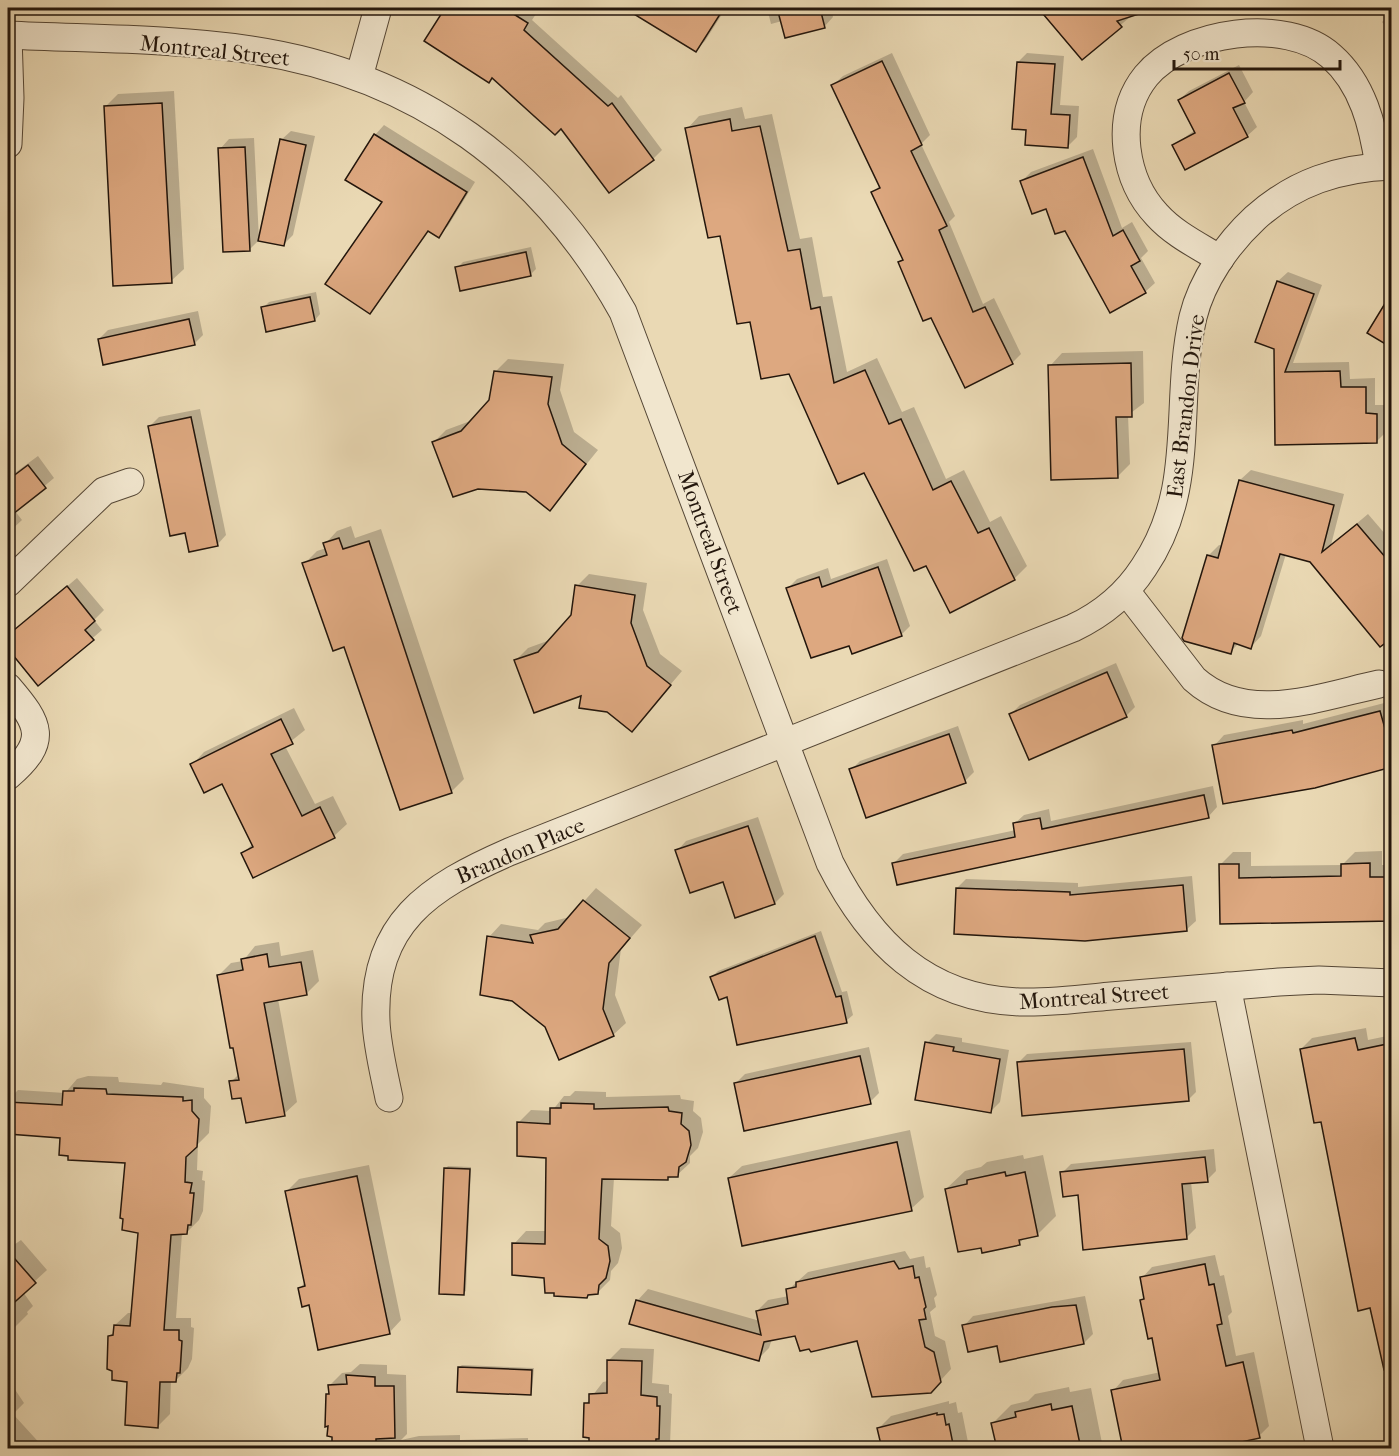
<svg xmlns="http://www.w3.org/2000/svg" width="1399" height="1456" viewBox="0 0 1399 1456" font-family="'IM FELL French Canon',serif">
<rect width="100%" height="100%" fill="#ead9b4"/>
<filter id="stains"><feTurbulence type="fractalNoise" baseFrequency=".00333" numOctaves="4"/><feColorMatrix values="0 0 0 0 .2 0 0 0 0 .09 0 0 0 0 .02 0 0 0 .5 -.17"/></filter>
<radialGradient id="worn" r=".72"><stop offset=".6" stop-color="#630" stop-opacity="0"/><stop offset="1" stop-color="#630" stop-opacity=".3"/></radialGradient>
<g fill="#0003">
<polygon points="301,8 332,8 326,15 301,12"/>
<polygon points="447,8 527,8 536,14 532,20 618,98 621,95 662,150 653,159 561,127 493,77 426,40"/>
<polygon points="633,8 726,8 705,41 696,50 631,10"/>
<polygon points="767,8 831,8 833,17 824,27 782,21 771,24"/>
<polygon points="1040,8 1122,8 1130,17 1082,58"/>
<polygon points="1392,12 1392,34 1382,22"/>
<polygon points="892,53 930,135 921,144 955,216 949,222 983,304 994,298 1021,354 1012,363 932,316 900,263 904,259 873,193 880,185 833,85 843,76"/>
<polygon points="1027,53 1064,56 1060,105 1079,106 1077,137 1067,147 1028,129 1018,62"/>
<polygon points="1239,65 1253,92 1244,102 1257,127 1247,136 1174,145 1195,130 1179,100 1189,91"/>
<polygon points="174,91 184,269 171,281 106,106 118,94"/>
<polygon points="742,107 745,119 772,114 800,239 812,237 823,297 832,296 847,372 877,358 902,412 914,407 946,479 964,470 990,522 1001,516 1027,566 1014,579 951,611 926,564 864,471 751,320 687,129 699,116"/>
<polygon points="384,125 475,182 448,226 438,236 429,230 369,312 384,202 375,135"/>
<polygon points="291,131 315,136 293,235 283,245 259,240 249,250 220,149 229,139 254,138 259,239 281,140"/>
<polygon points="1093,149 1122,228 1132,222 1148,251 1141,258 1155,283 1145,292 1047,207 1022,181 1031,172"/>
<polygon points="531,247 536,269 530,275 457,268 463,262"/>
<polygon points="1288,272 1322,285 1293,363 1349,362 1350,379 1375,378 1375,405 1386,405 1386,432 1377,441 1277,443 1275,348 1257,341 1278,281"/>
<polygon points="316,292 320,314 315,320 263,308 269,302"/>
<polygon points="198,311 203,335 194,344 99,339 108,330"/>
<polygon points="1143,351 1144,403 1128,415 1130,464 1117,477 1050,366 1062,353"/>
<polygon points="508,359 564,364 560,390 574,432 598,450 550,509 526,491 478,487 433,443 446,430 473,420 491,400 496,371"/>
<polygon points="200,409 226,535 217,545 186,531 149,427 159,417"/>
<polygon points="38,456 54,478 15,511 22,520 8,533 8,478"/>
<polygon points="1251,470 1344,494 1331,545 1368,514 1392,542 1392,645 1389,638 1311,561 1286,554 1261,636 1251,647 1239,643 1230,652 1208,556 1219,545 1223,546 1240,480"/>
<polygon points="351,526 355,538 381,529 464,779 452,791 401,809 345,645 304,564 317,551 326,548 325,544 337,531"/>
<polygon points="887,559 910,626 901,635 850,644 788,588 797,579 828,568 831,579"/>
<polygon points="589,574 647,583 643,610 660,654 682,671 632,730 582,694 516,660 528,648 550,640 572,615 577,586"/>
<polygon points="77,578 104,610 94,620 102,630 39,684 8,647 8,636"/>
<polygon points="1116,663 1135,707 1126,716 1010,715 1020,705"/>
<polygon points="1392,701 1392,766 1214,746 1224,735 1303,720 1303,724"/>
<polygon points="294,708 305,730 285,746 315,804 333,796 347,824 334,836 254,876 243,854 253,843 223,782 192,765 204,752"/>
<polygon points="958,726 974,772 965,781 851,770 860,761"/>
<polygon points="1213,786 1217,807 1208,817 894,863 903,854 1016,830 1014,824 1024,815 1049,809 1051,821"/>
<polygon points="758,817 784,894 775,903 724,880 677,851 686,841"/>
<polygon points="1382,851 1382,865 1392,865 1392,920 1221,923 1220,865 1233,852 1251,852 1251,866 1342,865 1355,852"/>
<polygon points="1192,876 1196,921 1186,930 957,888 966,879 1078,883 1078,887"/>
<polygon points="596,888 642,925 621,949 615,995 626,1023 613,1035 547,1026 489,937 501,924 538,930 545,923 570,917"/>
<polygon points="821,931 842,992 847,991 853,1015 846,1021 712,977 718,971"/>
<polygon points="279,942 281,956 313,950 319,981 306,994 278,999 297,1102 284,1114 242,1096 231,1082 240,1073 218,976 231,963 243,961 255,946"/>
<polygon points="1366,1028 1368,1040 1392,1035 1392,1406 1371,1306 1301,1049 1312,1038"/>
<polygon points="936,1034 962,1038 962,1042 1009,1050 1000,1102 991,1111 927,1043"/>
<polygon points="1191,1042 1196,1092 1188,1100 1019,1062 1027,1054"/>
<polygon points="869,1047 879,1093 870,1102 736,1083 745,1074"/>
<polygon points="88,1076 118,1077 119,1082 161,1085 163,1082 204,1088 204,1098 211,1106 209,1133 198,1144 197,1170 203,1171 202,1180 205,1181 203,1211 199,1220 186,1233 182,1233 176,1318 191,1318 191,1327 194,1328 192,1359 188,1368 176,1380 171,1380 170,1414 157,1427 129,1380 110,1336 114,1332 115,1325 128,1313 133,1313 140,1231 127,1161 62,1136 8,1133 8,1100 18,1090 65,1093 77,1079"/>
<polygon points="575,1091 606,1092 606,1097 680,1095 681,1099 694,1101 693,1111 701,1118 703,1132 698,1148 690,1156 690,1163 677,1175 667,1179 614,1178 611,1226 620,1233 622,1248 618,1263 611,1271 610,1280 597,1293 546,1277 514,1244 526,1231 547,1231 547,1157 518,1123 531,1110 552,1111 564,1096 570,1096"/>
<polygon points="910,1130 924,1197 911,1209 729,1178 742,1166"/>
<polygon points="1214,1149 1216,1171 1207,1180 1191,1182 1196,1228 1186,1238 1079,1194 1062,1173 1071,1164"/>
<polygon points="1023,1155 1024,1159 1043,1155 1056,1216 1037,1235 1025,1237 1019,1244 946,1189 965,1171 981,1167 987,1162"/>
<polygon points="369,1165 401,1320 389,1333 310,1303 300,1288 305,1282 286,1192 299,1179"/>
<polygon points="448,1166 471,1167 466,1291 463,1293 446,1168"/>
<polygon points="21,1240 47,1270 23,1292 33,1306 27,1312 28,1314 8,1334 8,1249"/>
<polygon points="905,1251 910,1259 924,1256 926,1268 930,1267 937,1295 934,1298 936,1307 930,1312 935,1336 945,1341 951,1369 931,1391 858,1339 796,1334 772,1339 769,1348 758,1359 637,1301 648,1289 760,1321 757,1311 768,1300 789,1296 788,1290 808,1272"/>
<polygon points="1215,1255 1220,1276 1224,1275 1232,1312 1228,1316 1236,1356 1254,1352 1269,1426 1259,1436 1113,1391 1123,1380 1161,1372 1153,1336 1142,1301 1145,1297 1142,1278 1152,1267"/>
<polygon points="1085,1296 1093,1334 1084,1343 998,1344 964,1326 973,1316"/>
<polygon points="621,1348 654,1349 652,1383 669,1385 669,1393 672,1394 670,1444 723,1445 724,1448 590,1448 586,1404 603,1382 608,1381 609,1360"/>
<polygon points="360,1364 387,1365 387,1374 406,1375 407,1434 401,1440 419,1436 460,1435 460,1440 528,1438 528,1442 540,1442 540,1448 360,1448 380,1444 329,1434 330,1425 327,1425 330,1385 342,1373 351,1372"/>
<polygon points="462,1365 534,1368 532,1391 530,1394 459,1367"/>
<polygon points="8,1379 24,1403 13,1414 44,1448 8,1448"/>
<polygon points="1069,1387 1070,1392 1091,1388 1103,1448 998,1448 993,1423 1011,1405 1028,1401 1035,1394"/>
<polygon points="949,1401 949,1404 956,1402 958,1413 962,1412 968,1442 965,1448 881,1448 879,1428 891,1416"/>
<polygon points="761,1447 790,1447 790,1448 760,1448"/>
</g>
<g fill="#dda880" stroke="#23160c" stroke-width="1.5">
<polygon points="445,8 504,8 528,23 524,30 608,106 612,103 654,160 609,193 561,129 555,135 492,78 489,83 424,41"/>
<polygon points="624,8 724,8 696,52"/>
<polygon points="777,8 820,8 825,28 785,38"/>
<polygon points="1038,8 1147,8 1148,11 1117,21 1122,27 1082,60"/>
<polygon points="882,61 922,145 911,151 947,226 939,230 973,312 985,307 1013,364 965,388 931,318 923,321 898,262 903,260 871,192 880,188 831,85"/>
<polygon points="1017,62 1055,64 1051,114 1070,115 1068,148 1025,145 1026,130 1012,129"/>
<polygon points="1229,73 1245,103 1233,108 1248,137 1185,170 1172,145 1195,133 1178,100"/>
<polygon points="162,103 172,283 113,286 104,106"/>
<polygon points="730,119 732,131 760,126 788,251 800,249 811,309 820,307 834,383 865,370 889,424 901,419 933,490 951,481 978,533 989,528 1015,580 950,613 926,566 914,571 864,473 838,484 789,374 761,379 750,322 737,324 720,236 708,238 685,128"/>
<polygon points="374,134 467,192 439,238 428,231 370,314 325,284 382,202 345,180"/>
<polygon points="280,139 306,145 284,246 258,241"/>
<polygon points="245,147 250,251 223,252 218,148"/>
<polygon points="1083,157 1113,236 1123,230 1140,261 1131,266 1146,293 1110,313 1065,231 1055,234 1046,209 1032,214 1020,181"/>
<polygon points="526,252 531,276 460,291 455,267"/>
<polygon points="1277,281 1314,294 1285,372 1340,371 1341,387 1366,387 1366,413 1377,414 1377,443 1275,445 1274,349 1255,342"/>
<polygon points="1392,292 1392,348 1367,333"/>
<polygon points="310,297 315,321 266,332 261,307"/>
<polygon points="189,319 195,345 103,365 98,339"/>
<polygon points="1131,363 1132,417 1116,417 1118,478 1051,480 1048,365"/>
<polygon points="494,371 552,377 548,404 562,444 586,464 550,511 526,492 478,489 453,497 432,442 461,431 489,400"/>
<polygon points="191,417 218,546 189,552 185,533 170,536 148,426"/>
<polygon points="28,465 46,488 8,518 8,480"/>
<polygon points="1239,480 1334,505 1322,552 1357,524 1392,565 1392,638 1380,647 1310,562 1280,554 1251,649 1234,643 1231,654 1184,641 1182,638 1207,555 1218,558"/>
<polygon points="339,538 343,549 369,541 452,793 400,810 344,647 333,651 302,563 327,555 323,543"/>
<polygon points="878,567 902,636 852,654 849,646 811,658 786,588 819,577 822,587"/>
<polygon points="575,585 635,595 631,623 647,666 671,685 632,732 607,712 579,708 581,696 534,713 514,660 538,652 571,615"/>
<polygon points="67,586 95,621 85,630 94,640 38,686 8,649 8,635"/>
<polygon points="1107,672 1127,717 1029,760 1009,714"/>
<polygon points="1380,711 1392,753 1392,767 1315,788 1223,804 1212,745 1292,730 1293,733"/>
<polygon points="281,719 293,744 271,754 302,816 320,807 335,838 253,878 241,853 253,847 222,784 204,793 190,764"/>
<polygon points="949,734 966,783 866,818 849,769"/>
<polygon points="1204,795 1209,818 897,885 892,863 1015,837 1013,823 1040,818 1042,829"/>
<polygon points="748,826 775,904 735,918 723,882 690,893 675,850"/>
<polygon points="1370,863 1370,877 1392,877 1392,921 1220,924 1219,864 1239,864 1239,878 1341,876 1341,864"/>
<polygon points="1183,885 1187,931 1085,941 954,934 956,888 1070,892 1070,895"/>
<polygon points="583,900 630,938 609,963 603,1009 614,1036 559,1060 545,1027 512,1001 480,995 487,936 533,943 530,935 558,929"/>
<polygon points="815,936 836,997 841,996 847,1023 737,1045 727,997 719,1000 710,977"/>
<polygon points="267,954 269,967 301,962 307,995 264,1003 285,1116 246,1123 241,1098 232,1099 229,1081 239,1080 233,1048 230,1048 217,975 243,970 241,959"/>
<polygon points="1355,1038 1358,1050 1392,1043 1392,1369 1384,1370 1370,1308 1358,1311 1321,1122 1314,1123 1300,1049"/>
<polygon points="925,1042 954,1047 953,1051 1000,1059 991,1113 915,1100"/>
<polygon points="1184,1049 1189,1101 1022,1116 1017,1062"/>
<polygon points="860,1056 871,1104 744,1131 734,1083"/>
<polygon points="74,1088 106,1089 107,1094 183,1097 183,1101 192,1100 192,1111 199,1119 197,1147 186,1157 185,1182 192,1183 190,1193 194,1193 191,1225 188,1225 187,1234 171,1235 164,1330 179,1330 179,1340 182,1341 180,1373 177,1373 176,1382 160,1382 158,1428 125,1425 127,1382 112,1380 112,1371 107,1369 108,1336 113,1335 114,1325 130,1326 138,1233 122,1230 123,1219 120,1218 125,1163 68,1160 68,1156 59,1155 60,1138 8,1134 8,1102 62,1105 63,1091 74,1091"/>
<polygon points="561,1103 594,1104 594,1109 668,1107 669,1111 682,1113 681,1124 689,1131 691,1145 686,1162 679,1167 678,1177 668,1177 668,1180 602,1179 599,1239 608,1246 610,1261 606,1278 599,1285 598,1294 588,1295 587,1298 554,1296 554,1293 545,1293 544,1278 512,1275 512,1243 545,1244 546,1158 517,1156 517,1122 550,1124 550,1108 561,1108"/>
<polygon points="897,1142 912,1211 742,1246 728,1178"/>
<polygon points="1205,1157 1208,1182 1182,1184 1187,1239 1083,1250 1078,1195 1063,1197 1060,1172"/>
<polygon points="444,1168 470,1169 464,1295 439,1294"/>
<polygon points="1005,1172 1006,1176 1025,1172 1038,1236 1019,1240 1020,1245 982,1253 981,1248 958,1252 945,1189 967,1184 967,1180"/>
<polygon points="357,1176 390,1334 318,1350 309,1305 302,1307 298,1288 305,1286 285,1191"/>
<polygon points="8,1251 36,1283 8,1308"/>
<polygon points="894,1261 899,1269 913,1266 915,1278 919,1277 926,1307 924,1309 926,1319 919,1320 925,1347 934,1352 941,1382 931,1393 872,1397 857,1341 811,1352 809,1349 800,1351 795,1336 764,1342 759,1361 629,1324 636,1300 761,1335 756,1311 788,1304 786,1289 796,1287 796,1282"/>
<polygon points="1205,1264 1209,1285 1214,1284 1222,1324 1217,1325 1226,1366 1243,1362 1260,1438 1209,1449 1123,1449 1111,1390 1160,1380 1152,1338 1148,1339 1140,1300 1144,1299 1140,1277"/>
<polygon points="1076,1305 1084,1344 1000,1362 997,1346 968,1352 962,1325 1052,1307"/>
<polygon points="607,1360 642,1361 641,1395 657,1397 657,1406 660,1406 659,1439 656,1439 655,1449 589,1449 589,1438 583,1437 584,1403 589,1403 589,1394 607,1393"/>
<polygon points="458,1367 532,1370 531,1395 457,1392"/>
<polygon points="346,1375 375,1377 375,1386 394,1386 395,1438 376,1439 376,1449 332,1449 332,1437 327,1436 328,1426 325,1427 326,1394 329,1394 328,1385 347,1384"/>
<polygon points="1051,1404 1052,1410 1072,1406 1081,1449 997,1449 991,1423 1016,1417 1015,1412"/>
<polygon points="937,1413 937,1415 944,1414 946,1425 949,1424 954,1449 882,1449 877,1428"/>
</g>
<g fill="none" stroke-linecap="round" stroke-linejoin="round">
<g stroke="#554736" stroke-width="29">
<g id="minor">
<path d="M8,35C88,39 172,38 252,50C417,75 542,166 623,312L830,863C870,942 926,999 1020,1002C1050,1003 1081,999 1111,996C1167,991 1223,987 1279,982L1319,980L1392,983"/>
<polyline points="8,36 10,98 8,144"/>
<polyline points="359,77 378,8"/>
<path d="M1220,259C1199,246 1174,234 1157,215C1140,197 1130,173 1127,149C1124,123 1129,97 1146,76C1183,31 1286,16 1331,56C1363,84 1373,126 1379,166"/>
<polyline points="8,583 104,491 130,482"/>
<path d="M1126,591L1194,679C1246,726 1319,697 1379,684"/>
<path d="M8,687C40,724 49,741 8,776"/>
<polyline points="1227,986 1320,1448"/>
<path d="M389,1098C384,1073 377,1046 376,1021C372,923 429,887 509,852L1073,628C1103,614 1126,595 1144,567C1198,487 1173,404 1193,317C1202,280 1228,243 1255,218C1295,182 1339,168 1392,166"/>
</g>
</g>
<use href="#minor" stroke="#f1e6ce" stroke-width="27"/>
</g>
<g text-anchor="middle" stroke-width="4.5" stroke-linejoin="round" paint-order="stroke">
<g font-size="22" fill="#23160c" stroke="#f1e6ce">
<text transform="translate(215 50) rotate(6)" y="8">Montreal Street</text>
<text transform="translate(1185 406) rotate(-83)" y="8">East Brandon Drive</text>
<text transform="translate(711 542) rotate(70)" y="8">Montreal Street</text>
<text transform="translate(520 850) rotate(-23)" y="8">Brandon Place</text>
<text transform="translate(1094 996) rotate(-4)" y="8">Montreal Street</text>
</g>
</g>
<rect width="1399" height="1456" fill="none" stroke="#ead9b4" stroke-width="30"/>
<rect x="9" y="9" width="1381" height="1438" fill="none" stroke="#23160c" stroke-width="3"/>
<rect x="15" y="15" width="1369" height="1426" fill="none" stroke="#23160c" stroke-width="1.5"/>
<path d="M1174 60v9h166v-9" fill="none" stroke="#23160c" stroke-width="3"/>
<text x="1183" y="60" font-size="18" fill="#23160c" stroke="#f1e6ce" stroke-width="4.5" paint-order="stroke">50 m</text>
<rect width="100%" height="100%" filter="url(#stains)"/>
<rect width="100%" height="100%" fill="url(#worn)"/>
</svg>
